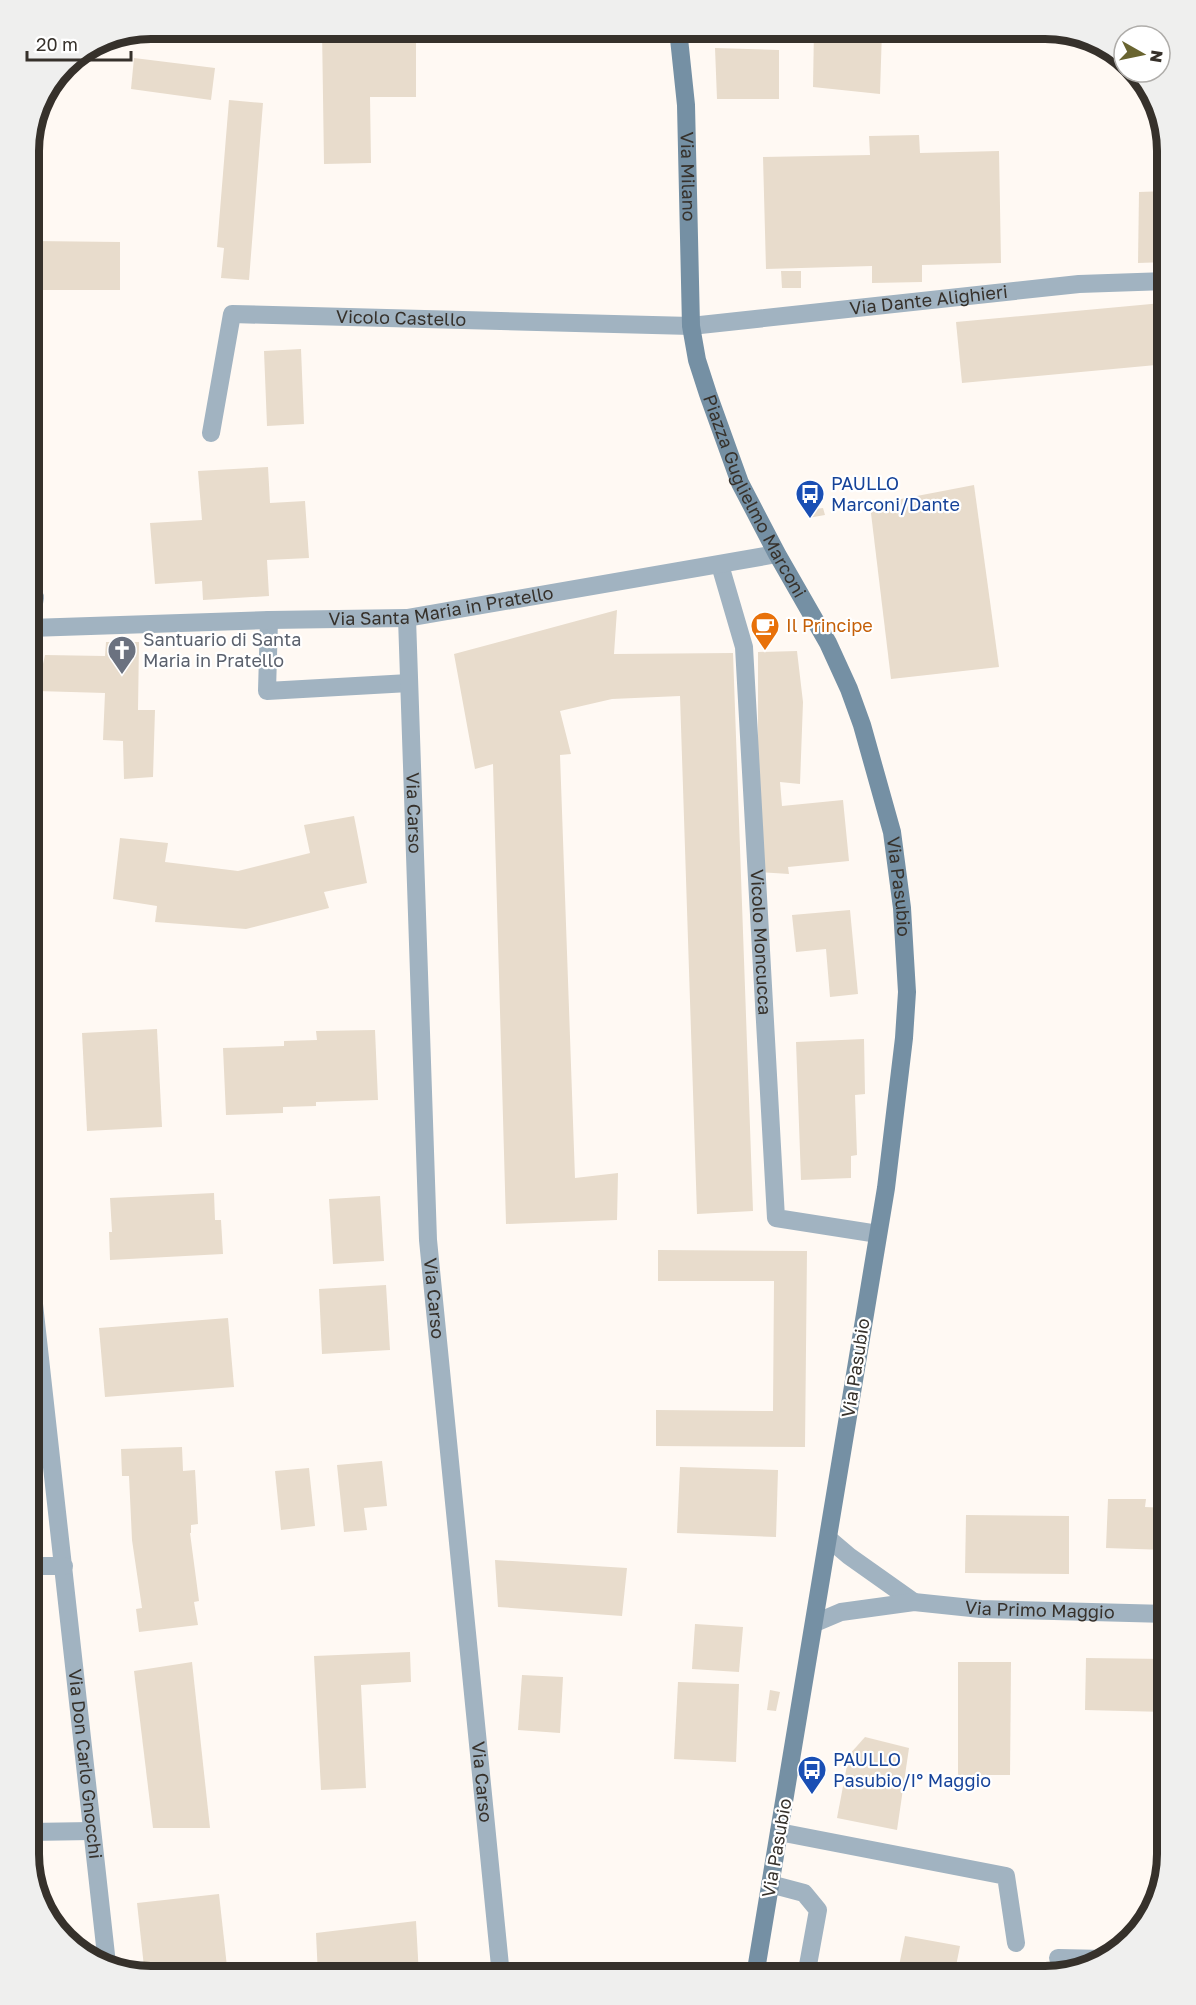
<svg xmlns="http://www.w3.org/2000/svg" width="1196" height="2005" viewBox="0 0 1196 2005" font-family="'Golos Text',sans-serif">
<rect width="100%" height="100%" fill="#fff9f3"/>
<g fill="#e8dccc">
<polygon points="322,29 369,29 369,37 416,36 416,97 370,97 371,163 324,164"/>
<polygon points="814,29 882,29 880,94 813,87"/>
<polygon points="715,48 779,50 779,99 717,99"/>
<polygon points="134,58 215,68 211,100 131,89"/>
<polygon points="229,100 263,103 249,280 221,278 224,248 217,247"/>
<polygon points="919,135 920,153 999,151 1001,263 922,265 922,282 872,283 872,266 766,269 763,157 870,155 869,136"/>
<polygon points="1167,191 1167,262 1138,263 1139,192"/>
<polygon points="33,241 120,242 120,290 33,290"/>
<polygon points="781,271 801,271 801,288 782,288"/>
<polygon points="1162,303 1167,364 962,383 956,322"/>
<polygon points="301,349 304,424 267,426 264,351"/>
<polygon points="268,467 270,503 305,501 309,558 267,560 269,596 203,600 202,581 155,584 150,523 202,520 198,471"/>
<polygon points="974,485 999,667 891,679 870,505"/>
<polygon points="823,508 825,515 808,518 806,510"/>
<polygon points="617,610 614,654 733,653 753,1211 697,1214 680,696 612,699 560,711 571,754 560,755 575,1178 618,1173 617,1220 506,1224 493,764 475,769 454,654"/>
<polygon points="106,642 139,642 138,710 155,710 153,777 124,779 123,741 103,740 105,693 37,691 45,655 105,656"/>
<polygon points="797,651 803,702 800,784 780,782 782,806 843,800 849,861 788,867 789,874 758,872 758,652"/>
<polygon points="354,816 367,883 324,892 329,908 246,929 155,922 157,906 113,899 120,838 168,843 165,862 238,871 310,853 304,825"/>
<polygon points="850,910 858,994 830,997 826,949 796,952 792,915"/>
<polygon points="157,1029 162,1127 87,1131 82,1033"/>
<polygon points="375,1030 378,1100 316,1102 316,1106 283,1107 283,1113 226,1115 223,1048 284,1046 284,1041 317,1040 316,1031"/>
<polygon points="864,1039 865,1094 855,1095 857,1155 851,1156 851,1178 801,1180 796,1042"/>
<polygon points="214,1193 215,1220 221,1220 223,1254 110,1260 109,1232 112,1232 110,1198"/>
<polygon points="380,1196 384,1261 333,1264 329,1199"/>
<polygon points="658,1250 807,1251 805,1447 656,1446 656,1410 773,1411 774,1281 658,1281"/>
<polygon points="386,1285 390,1350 322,1354 319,1289"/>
<polygon points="228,1318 234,1387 105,1397 99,1328"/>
<polygon points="182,1447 183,1471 195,1470 198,1524 191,1525 191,1533 190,1533 199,1601 194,1602 198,1625 139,1632 136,1609 142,1608 132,1540 129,1476 122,1476 121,1449"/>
<polygon points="382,1461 387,1506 364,1508 367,1530 344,1532 337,1465"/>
<polygon points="680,1467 778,1470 776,1537 677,1533"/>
<polygon points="309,1468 315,1526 281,1530 275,1471"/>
<polygon points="1108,1499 1146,1499 1145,1507 1167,1508 1167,1550 1106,1548"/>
<polygon points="966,1515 1069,1516 1069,1574 965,1573"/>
<polygon points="495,1560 627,1568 622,1616 498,1607"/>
<polygon points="695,1624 743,1627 739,1672 692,1669"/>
<polygon points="410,1652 411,1682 361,1685 366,1788 321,1790 314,1656"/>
<polygon points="1086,1658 1167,1659 1167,1712 1085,1710"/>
<polygon points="192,1662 210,1828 153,1828 134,1671"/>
<polygon points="958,1662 1011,1662 1010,1775 958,1775"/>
<polygon points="522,1675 563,1677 560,1733 518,1730"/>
<polygon points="678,1682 739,1684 736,1762 674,1759"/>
<polygon points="770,1690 780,1692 776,1711 767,1710"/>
<polygon points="865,1737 909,1748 897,1830 837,1818 849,1755"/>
<polygon points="219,1894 228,1976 145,1976 137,1903"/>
<polygon points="416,1921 419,1976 318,1976 316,1933"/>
<polygon points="905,1936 960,1946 954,1976 897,1976"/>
<polygon points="800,1961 837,1968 836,1976 797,1976"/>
</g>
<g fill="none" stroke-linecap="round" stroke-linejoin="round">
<g stroke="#a1b3c1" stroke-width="18">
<polyline points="269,620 267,691 409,683"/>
<polyline points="770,1884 804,1893 818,1910 806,1976"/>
</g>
<g stroke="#a1b3c1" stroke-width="18">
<path id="s1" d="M211,433L232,314L691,326L1079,284L1167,281"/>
<path id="s2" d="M720,565L744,647L776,1218L878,1234"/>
<path id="s3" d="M407,618L428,1240L501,1976"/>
<path id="s4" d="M30,628L269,620L407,618L777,554"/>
<polyline points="29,634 35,597"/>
<path id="s5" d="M29,1259L107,1964"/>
<polyline points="829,1539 849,1556 914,1602"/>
<polyline points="29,1566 64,1566"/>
<path id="s6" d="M815,1623L841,1612L914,1602L981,1609L1167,1614"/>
<polyline points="29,1832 92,1831"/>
<polyline points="779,1832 1006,1876 1016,1943"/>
<polyline points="1058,1958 1105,1959"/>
</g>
<path stroke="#7590a4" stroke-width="18" id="s7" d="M678,29L686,105L691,326L697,360L708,394L740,483L777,554L828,643L849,689L862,725L892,832L902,908L907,992L904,1038L886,1188L755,1976"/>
</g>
<defs>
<g id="bus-pin" transform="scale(1.5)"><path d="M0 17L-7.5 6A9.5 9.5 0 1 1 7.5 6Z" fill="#1a4fb4" stroke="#fff"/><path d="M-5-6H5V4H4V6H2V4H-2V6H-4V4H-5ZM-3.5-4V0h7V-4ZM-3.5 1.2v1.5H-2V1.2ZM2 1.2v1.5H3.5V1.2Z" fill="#fff"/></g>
<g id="cafe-pin" transform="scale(1.5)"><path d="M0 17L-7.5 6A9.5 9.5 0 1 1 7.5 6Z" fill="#e8710a" stroke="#fff"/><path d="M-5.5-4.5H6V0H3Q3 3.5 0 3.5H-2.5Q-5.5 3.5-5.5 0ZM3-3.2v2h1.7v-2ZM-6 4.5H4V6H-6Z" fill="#fff"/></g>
<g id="church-pin" transform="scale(1.5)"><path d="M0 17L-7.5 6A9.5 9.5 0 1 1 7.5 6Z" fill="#6b7280" stroke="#fff"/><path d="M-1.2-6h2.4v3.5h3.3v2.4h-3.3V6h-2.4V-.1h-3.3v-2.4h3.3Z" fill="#fff"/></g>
</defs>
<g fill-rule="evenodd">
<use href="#bus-pin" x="810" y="494"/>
<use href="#cafe-pin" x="765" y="626"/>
<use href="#church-pin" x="122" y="650"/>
<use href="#bus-pin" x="812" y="1770"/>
</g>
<g text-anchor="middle" stroke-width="4.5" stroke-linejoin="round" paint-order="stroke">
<g font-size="18" fill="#36312b" stroke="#fff">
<text dy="6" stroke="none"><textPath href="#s7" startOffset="148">Via Milano</textPath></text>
<text dy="6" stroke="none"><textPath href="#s1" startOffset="819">Via Dante Alighieri</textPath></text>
<text dy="6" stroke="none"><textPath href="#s1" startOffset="290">Vicolo Castello</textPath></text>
<text dy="6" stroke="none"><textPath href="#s7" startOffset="480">Piazza Guglielmo Marconi</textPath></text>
<text dy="6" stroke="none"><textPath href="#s4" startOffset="412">Via Santa Maria in Pratello</textPath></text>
<text dy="6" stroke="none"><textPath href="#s3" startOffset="195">Via Carso</textPath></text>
<text dy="6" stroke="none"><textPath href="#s7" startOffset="900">Via Pasubio</textPath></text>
<text dy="6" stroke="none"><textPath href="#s2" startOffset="381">Vicolo Moncucca</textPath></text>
<text dy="6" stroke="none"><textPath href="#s3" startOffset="681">Via Carso</textPath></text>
<text transform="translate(856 1368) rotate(-81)" y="6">Via Pasubio</text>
<text dy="6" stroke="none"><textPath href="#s6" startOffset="228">Via Primo Maggio</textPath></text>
<text dy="6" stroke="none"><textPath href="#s5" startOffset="508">Via Don Carlo Gnocchi</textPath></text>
<text dy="6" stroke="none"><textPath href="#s3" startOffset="1167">Via Carso</textPath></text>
<text transform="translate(777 1848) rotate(-80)" y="6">Via Pasubio</text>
</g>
<g font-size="18" fill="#164399" stroke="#fff" text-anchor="start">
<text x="831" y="490">PAULLO<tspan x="831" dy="21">Marconi/Dante</tspan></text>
<text x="833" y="1766">PAULLO<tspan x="833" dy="21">Pasubio/I° Maggio</tspan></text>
</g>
<g font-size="18" fill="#c56008" stroke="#fff" text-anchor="start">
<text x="786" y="632">Il Principe</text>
</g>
<g font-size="18" fill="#5b616d" stroke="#fff" text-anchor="start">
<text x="143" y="646">Santuario di Santa<tspan x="143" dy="21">Maria in Pratello</tspan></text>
</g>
</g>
<path d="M0 0H1196V2005H0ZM151 39H1045A112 112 0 0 1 1157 151V1854A112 112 0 0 1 1045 1966H151A112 112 0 0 1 39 1854V151A112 112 0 0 1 151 39Z" fill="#efefee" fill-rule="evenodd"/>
<path fill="none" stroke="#36312b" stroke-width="8" d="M151 39H1045A112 112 0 0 1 1157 151V1854A112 112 0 0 1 1045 1966H151A112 112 0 0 1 39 1854V151A112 112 0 0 1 151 39Z"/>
<g transform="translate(1142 54) rotate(99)"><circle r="28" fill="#ffffff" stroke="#afadaa" stroke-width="1.5"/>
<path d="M0-4.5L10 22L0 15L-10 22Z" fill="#696430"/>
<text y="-9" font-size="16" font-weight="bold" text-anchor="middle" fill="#36312b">N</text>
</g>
<path d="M27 51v9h104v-9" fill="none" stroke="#36312b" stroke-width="3"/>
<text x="36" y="51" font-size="18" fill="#36312b" stroke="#ffffff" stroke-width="4.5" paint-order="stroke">20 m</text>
</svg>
